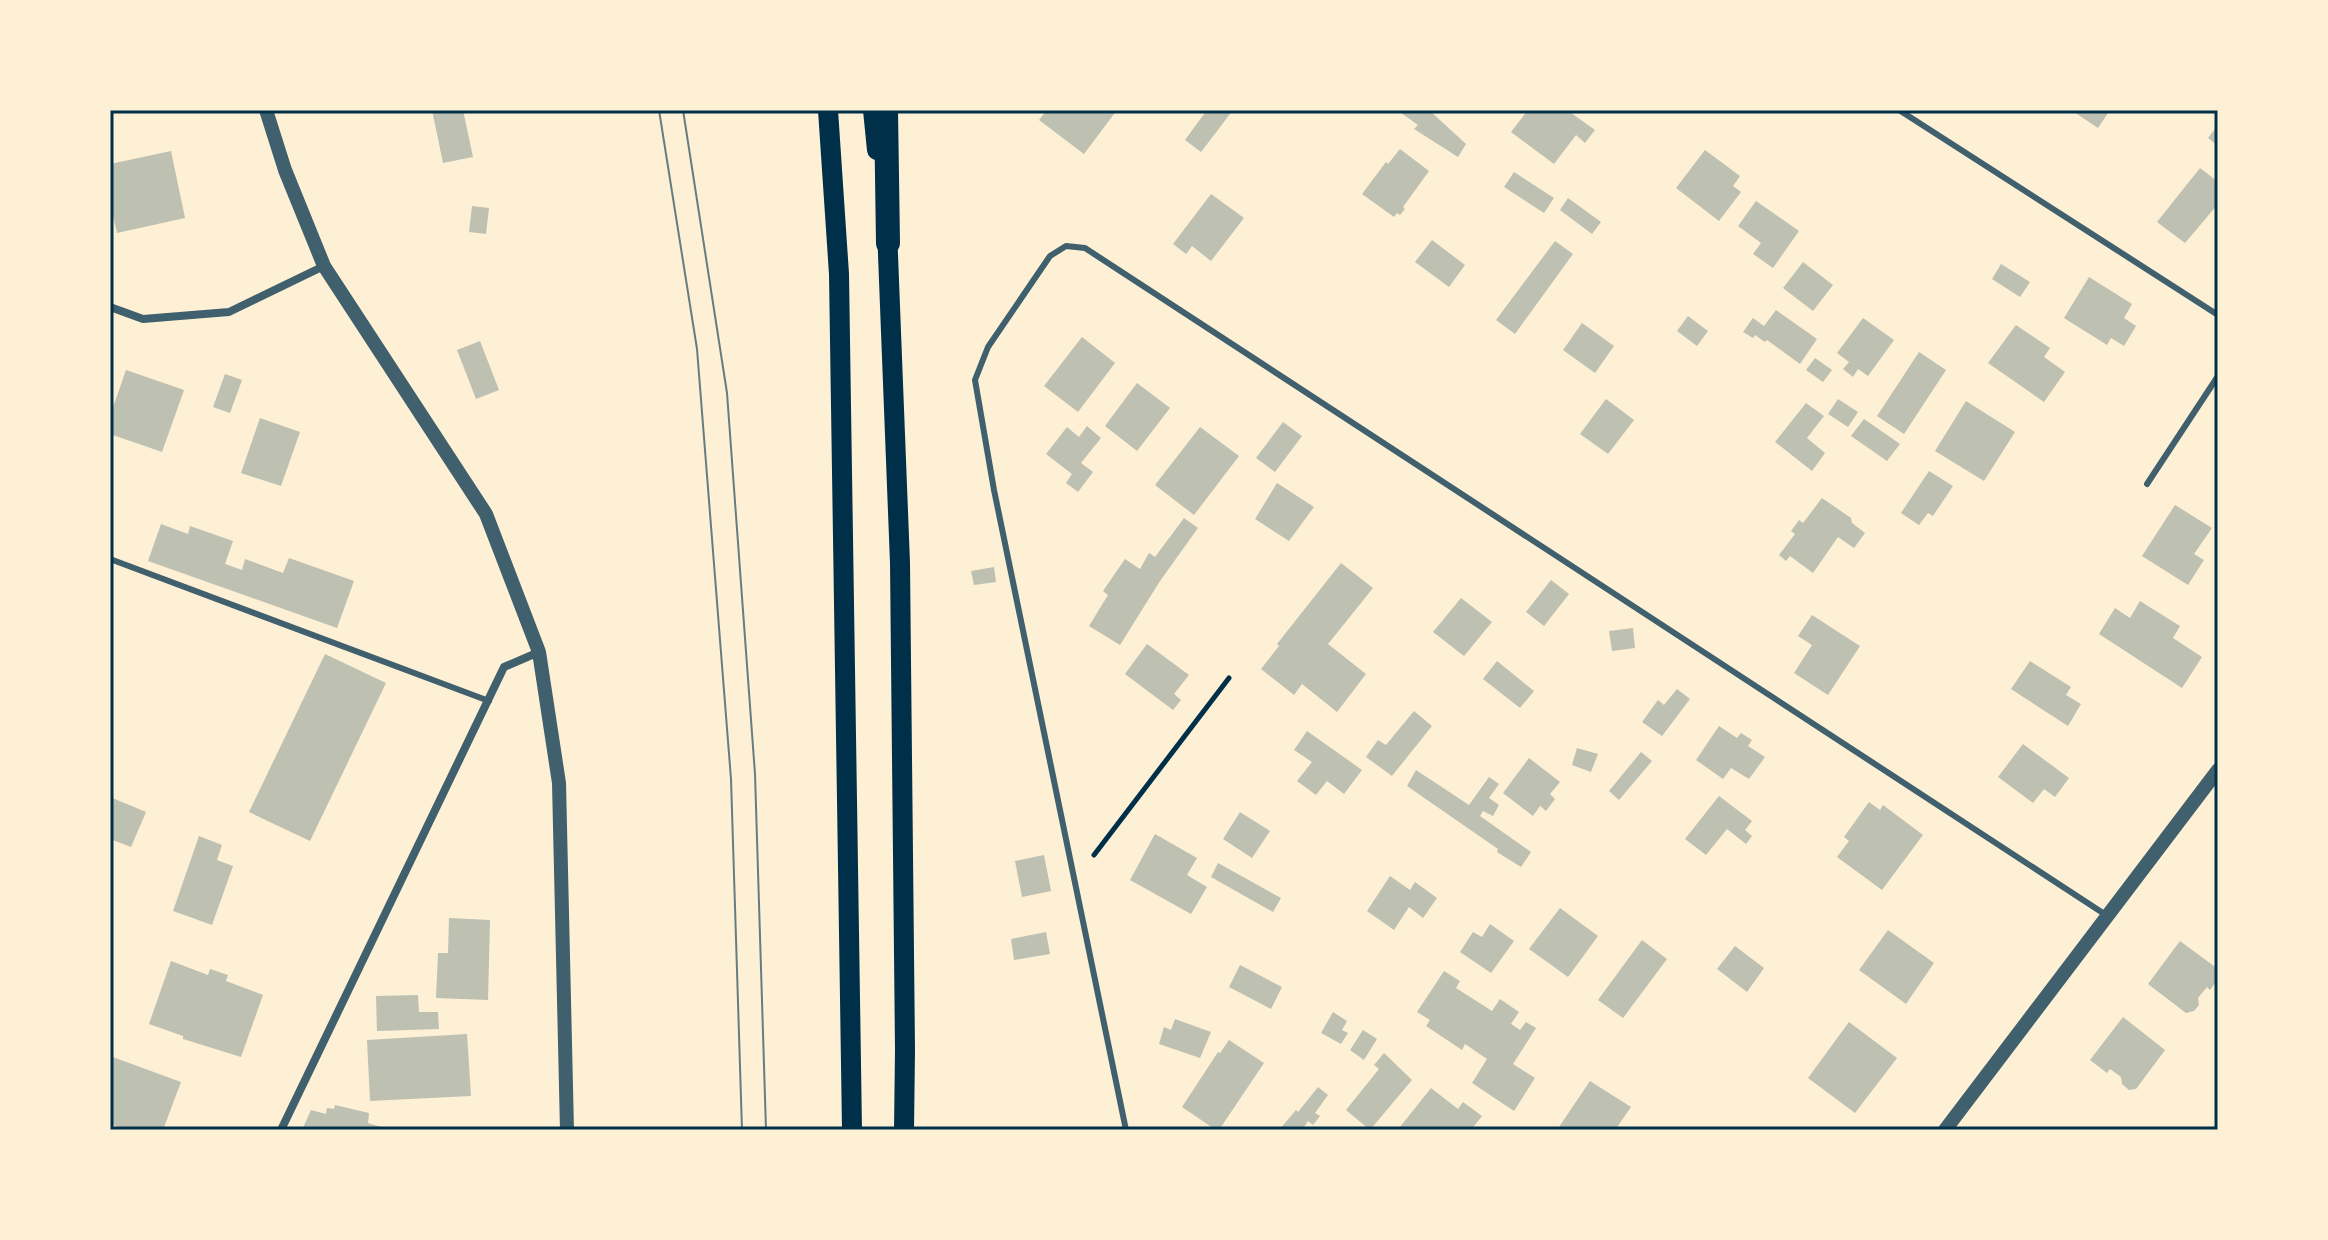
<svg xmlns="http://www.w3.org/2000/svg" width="2328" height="1240" viewBox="0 0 2328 1240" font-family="'Source Sans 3',sans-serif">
<rect width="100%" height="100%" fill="#fdf0d5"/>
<g fill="#bec0b2">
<polygon points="432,110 463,110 473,157 443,163"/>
<polygon points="1047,110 1117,110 1084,154 1039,120"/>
<polygon points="1207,110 1233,110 1201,152 1185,140"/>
<polygon points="1397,110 1429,110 1466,144 1458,157 1414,129 1418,125"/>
<polygon points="1528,110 1567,110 1595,130 1585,143 1576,135 1554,164 1511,132"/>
<polygon points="2071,110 2110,110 2098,128"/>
<polygon points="2218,125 2218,146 2208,138"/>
<polygon points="1400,149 1429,171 1403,207 1405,209 1400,215 1397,213 1394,217 1362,194 1386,162 1388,164"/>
<polygon points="1705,150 1740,176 1733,186 1741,192 1719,221 1676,188"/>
<polygon points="171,151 185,218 117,233 110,203 110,164"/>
<polygon points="2200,168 2218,182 2218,204 2185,243 2157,222"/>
<polygon points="1514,172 1554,198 1544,213 1504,187"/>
<polygon points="1211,194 1244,218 1211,261 1192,246 1186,254 1173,244"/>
<polygon points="1568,198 1601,222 1592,234 1560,210"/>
<polygon points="1756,201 1799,231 1773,268 1753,254 1761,243 1738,226"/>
<polygon points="472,206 489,208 486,234 469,232"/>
<polygon points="1432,240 1465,265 1449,287 1415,262"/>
<polygon points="1555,241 1573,254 1515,334 1496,320"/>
<polygon points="1803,262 1833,285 1813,311 1783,288"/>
<polygon points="2001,264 2030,282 2020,297 1992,279"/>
<polygon points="2089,277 2132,304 2124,318 2136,326 2124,346 2111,338 2107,345 2064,318"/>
<polygon points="1776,310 1817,339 1800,364 1767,340 1765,342 1755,335 1753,338 1743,332 1753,318 1764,326"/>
<polygon points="1688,316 1708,331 1697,346 1677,331"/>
<polygon points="1863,318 1894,340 1868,376 1858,369 1853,377 1843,369 1849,362 1837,353"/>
<polygon points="1582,323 1614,346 1595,373 1563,350"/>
<polygon points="2016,325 2050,348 2044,357 2065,372 2044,402 1988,363"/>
<polygon points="1082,337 1115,363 1078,412 1044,386"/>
<polygon points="480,341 499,390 476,399 457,350"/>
<polygon points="1919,352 1946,370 1904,434 1877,416"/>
<polygon points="1815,358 1832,370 1823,382 1806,370"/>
<polygon points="126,370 184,390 162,452 110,434 110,416"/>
<polygon points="225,374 242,380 230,413 213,407"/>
<polygon points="1137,383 1170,408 1137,451 1105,426"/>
<polygon points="1606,399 1634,420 1608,454 1580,434"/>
<polygon points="1838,399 1858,412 1848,427 1828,414"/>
<polygon points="1966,401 2015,432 1984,481 1935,451"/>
<polygon points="1806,403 1824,416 1807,438 1825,453 1812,471 1775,442"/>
<polygon points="260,418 300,432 281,486 241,473"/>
<polygon points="1864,419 1900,444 1887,461 1851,436"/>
<polygon points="1283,422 1302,436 1275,472 1256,458"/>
<polygon points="1087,426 1101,438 1081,463 1093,472 1078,492 1066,483 1072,474 1046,454 1067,427 1079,437"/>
<polygon points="1200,427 1239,456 1194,515 1155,485"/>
<polygon points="1929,471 1953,486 1933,516 1928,513 1919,525 1901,513"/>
<polygon points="1277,483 1314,507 1289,541 1255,519"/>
<polygon points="1822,498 1851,518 1852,523 1865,533 1854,548 1838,537 1813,573 1790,556 1786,561 1779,555 1795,534 1791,531 1799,520 1803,523"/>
<polygon points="2175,505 2212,528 2194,554 2204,560 2188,585 2142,556"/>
<polygon points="1184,518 1198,528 1160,581 1120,645 1089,626 1108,595 1103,591 1125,559 1140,569 1149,553 1155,557"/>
<polygon points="161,524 188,534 190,526 233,541 225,564 242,570 245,559 283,573 289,558 354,581 337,628 148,561"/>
<polygon points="1341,563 1373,588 1328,644 1366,674 1337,712 1302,684 1294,695 1261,669 1279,646 1277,644"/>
<polygon points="994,567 996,582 974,585 971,571"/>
<polygon points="1551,580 1569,594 1544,626 1526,612"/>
<polygon points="1461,598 1492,622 1464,656 1433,632"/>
<polygon points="2140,601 2180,626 2173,638 2202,657 2182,688 2099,634 2115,608 2130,618"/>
<polygon points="1812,615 1860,646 1828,695 1794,673 1812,645 1798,636"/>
<polygon points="1633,628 1635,648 1612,651 1609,631"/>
<polygon points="1147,644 1189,675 1174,694 1181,700 1173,710 1125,674"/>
<polygon points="325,654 386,683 310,841 249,812"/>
<polygon points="1497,661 1534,691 1520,708 1483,679"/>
<polygon points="2030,661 2071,687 2066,695 2081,704 2068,726 2011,689"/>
<polygon points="1677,689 1690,699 1662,736 1642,722 1658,700 1664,705"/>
<polygon points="1414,711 1432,726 1392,776 1366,757 1378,740 1386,745"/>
<polygon points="1719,726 1737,738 1741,733 1752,740 1748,746 1765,757 1749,779 1731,768 1723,779 1696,760"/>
<polygon points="1307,731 1362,770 1344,794 1327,781 1316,795 1297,781 1312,762 1294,750"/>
<polygon points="2023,744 2069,778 2055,797 2044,789 2033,803 1998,777"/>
<polygon points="1577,748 1598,754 1591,772 1572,765"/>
<polygon points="1641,752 1652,761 1619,800 1609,791"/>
<polygon points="1529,758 1560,782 1550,794 1555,799 1546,811 1540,806 1533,816 1503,793"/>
<polygon points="1416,770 1469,805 1489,777 1499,784 1489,798 1499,805 1493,816 1483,811 1480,816 1531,852 1521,867 1497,852 1498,849 1407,786"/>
<polygon points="1719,796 1752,821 1745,830 1752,836 1746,844 1727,829 1706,855 1685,839"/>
<polygon points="110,797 146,812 131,847 110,839"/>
<polygon points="1869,802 1880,810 1883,805 1923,835 1882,890 1837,857 1849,841 1844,837"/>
<polygon points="1240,812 1270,831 1252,858 1223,839"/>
<polygon points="1155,834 1197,858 1187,875 1207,887 1191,914 1130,880"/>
<polygon points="199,836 222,845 217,860 233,866 212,925 173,911"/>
<polygon points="1044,855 1051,891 1022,897 1015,861"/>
<polygon points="1218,863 1281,898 1273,912 1211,877"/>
<polygon points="1390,876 1410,890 1415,882 1437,898 1423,918 1409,907 1394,930 1367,911"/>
<polygon points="1560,908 1598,936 1568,977 1529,949"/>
<polygon points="449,918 490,920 488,1000 436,998 438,953 448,953"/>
<polygon points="1490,924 1514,941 1491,973 1460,952 1473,932 1482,937"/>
<polygon points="1888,930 1934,963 1906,1004 1859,970"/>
<polygon points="1046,932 1050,954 1014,960 1011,939"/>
<polygon points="1642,940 1667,959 1623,1018 1598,1000"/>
<polygon points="2180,941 2218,969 2218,979 2210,990 2207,987 2198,998 2199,1005 2194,1011 2186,1013 2148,984"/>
<polygon points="1735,946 1764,968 1747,992 1717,969"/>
<polygon points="171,961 208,975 210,969 228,975 226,981 263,995 241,1057 183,1039 183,1036 149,1024"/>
<polygon points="1240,965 1282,987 1271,1009 1229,987"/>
<polygon points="1444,971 1460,981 1456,988 1492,1011 1500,999 1519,1012 1511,1024 1520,1030 1526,1022 1536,1028 1513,1064 1535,1078 1514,1111 1472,1083 1487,1059 1465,1044 1462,1050 1426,1026 1430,1020 1417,1012"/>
<polygon points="418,995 419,1012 438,1012 439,1029 377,1031 376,996"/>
<polygon points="1333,1012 1347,1021 1342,1030 1348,1033 1341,1044 1321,1033"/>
<polygon points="2123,1017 2165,1050 2136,1089 2129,1090 2122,1084 2121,1077 2110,1069 2107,1073 2090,1060"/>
<polygon points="1175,1019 1211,1032 1200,1058 1159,1044 1164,1027 1171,1030"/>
<polygon points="1849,1022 1897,1058 1855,1113 1808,1078"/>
<polygon points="1363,1030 1377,1039 1364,1060 1350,1050"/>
<polygon points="467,1034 471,1096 370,1101 367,1040"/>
<polygon points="1229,1040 1264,1063 1219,1130 1216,1130 1182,1107 1218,1052 1220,1053"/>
<polygon points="1384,1053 1412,1080 1370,1130 1346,1110 1379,1069 1374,1065"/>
<polygon points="110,1056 181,1082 163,1130 127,1130 110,1124"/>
<polygon points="1590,1081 1631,1107 1615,1130 1557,1130"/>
<polygon points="1318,1087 1328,1095 1315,1113 1320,1116 1313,1125 1308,1121 1302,1130 1279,1130 1296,1110 1298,1112"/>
<polygon points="1431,1088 1458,1109 1463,1102 1482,1116 1471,1130 1403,1130 1400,1127"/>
<polygon points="335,1105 369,1113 368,1123 391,1130 302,1130 311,1110 326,1114 327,1108 334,1109"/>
</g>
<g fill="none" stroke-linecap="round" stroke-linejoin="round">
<polyline stroke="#003049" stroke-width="5" points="1094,855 1229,678"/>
<g stroke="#3f606c" stroke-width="6">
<polyline points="1899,110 2218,315"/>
<polyline points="2147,484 2218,376"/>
<polyline points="110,559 489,701"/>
<polyline points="1126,1130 994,490 975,380 988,347 1050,256 1066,246 1085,248 2106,915"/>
</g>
<g stroke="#3f606c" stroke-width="8">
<polyline points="110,307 143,319 229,312 324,266"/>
<polyline points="281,1130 504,667 539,652"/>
</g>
<g stroke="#3f606c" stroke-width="14">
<polyline points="266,110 285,170 324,266 486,514 539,652 559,783 567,1130"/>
<polyline points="1945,1130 2218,770"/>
</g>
<g stroke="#003049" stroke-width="20">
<polyline points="828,110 839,274 852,1130"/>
<polyline points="873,110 877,150"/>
<polyline points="887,229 900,563 905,1050 904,1130"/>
</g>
<polyline stroke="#003049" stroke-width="24" points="886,110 888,243"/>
<g stroke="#657d81" stroke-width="2">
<polyline points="659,110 697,349 731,779 742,1130"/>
<polyline points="683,110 727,393 755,774 766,1130"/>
</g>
</g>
<rect width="2328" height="1240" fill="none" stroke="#fdf0d5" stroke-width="224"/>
<rect x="112" y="112" width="2104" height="1016" fill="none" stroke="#003049" stroke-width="3"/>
</svg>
